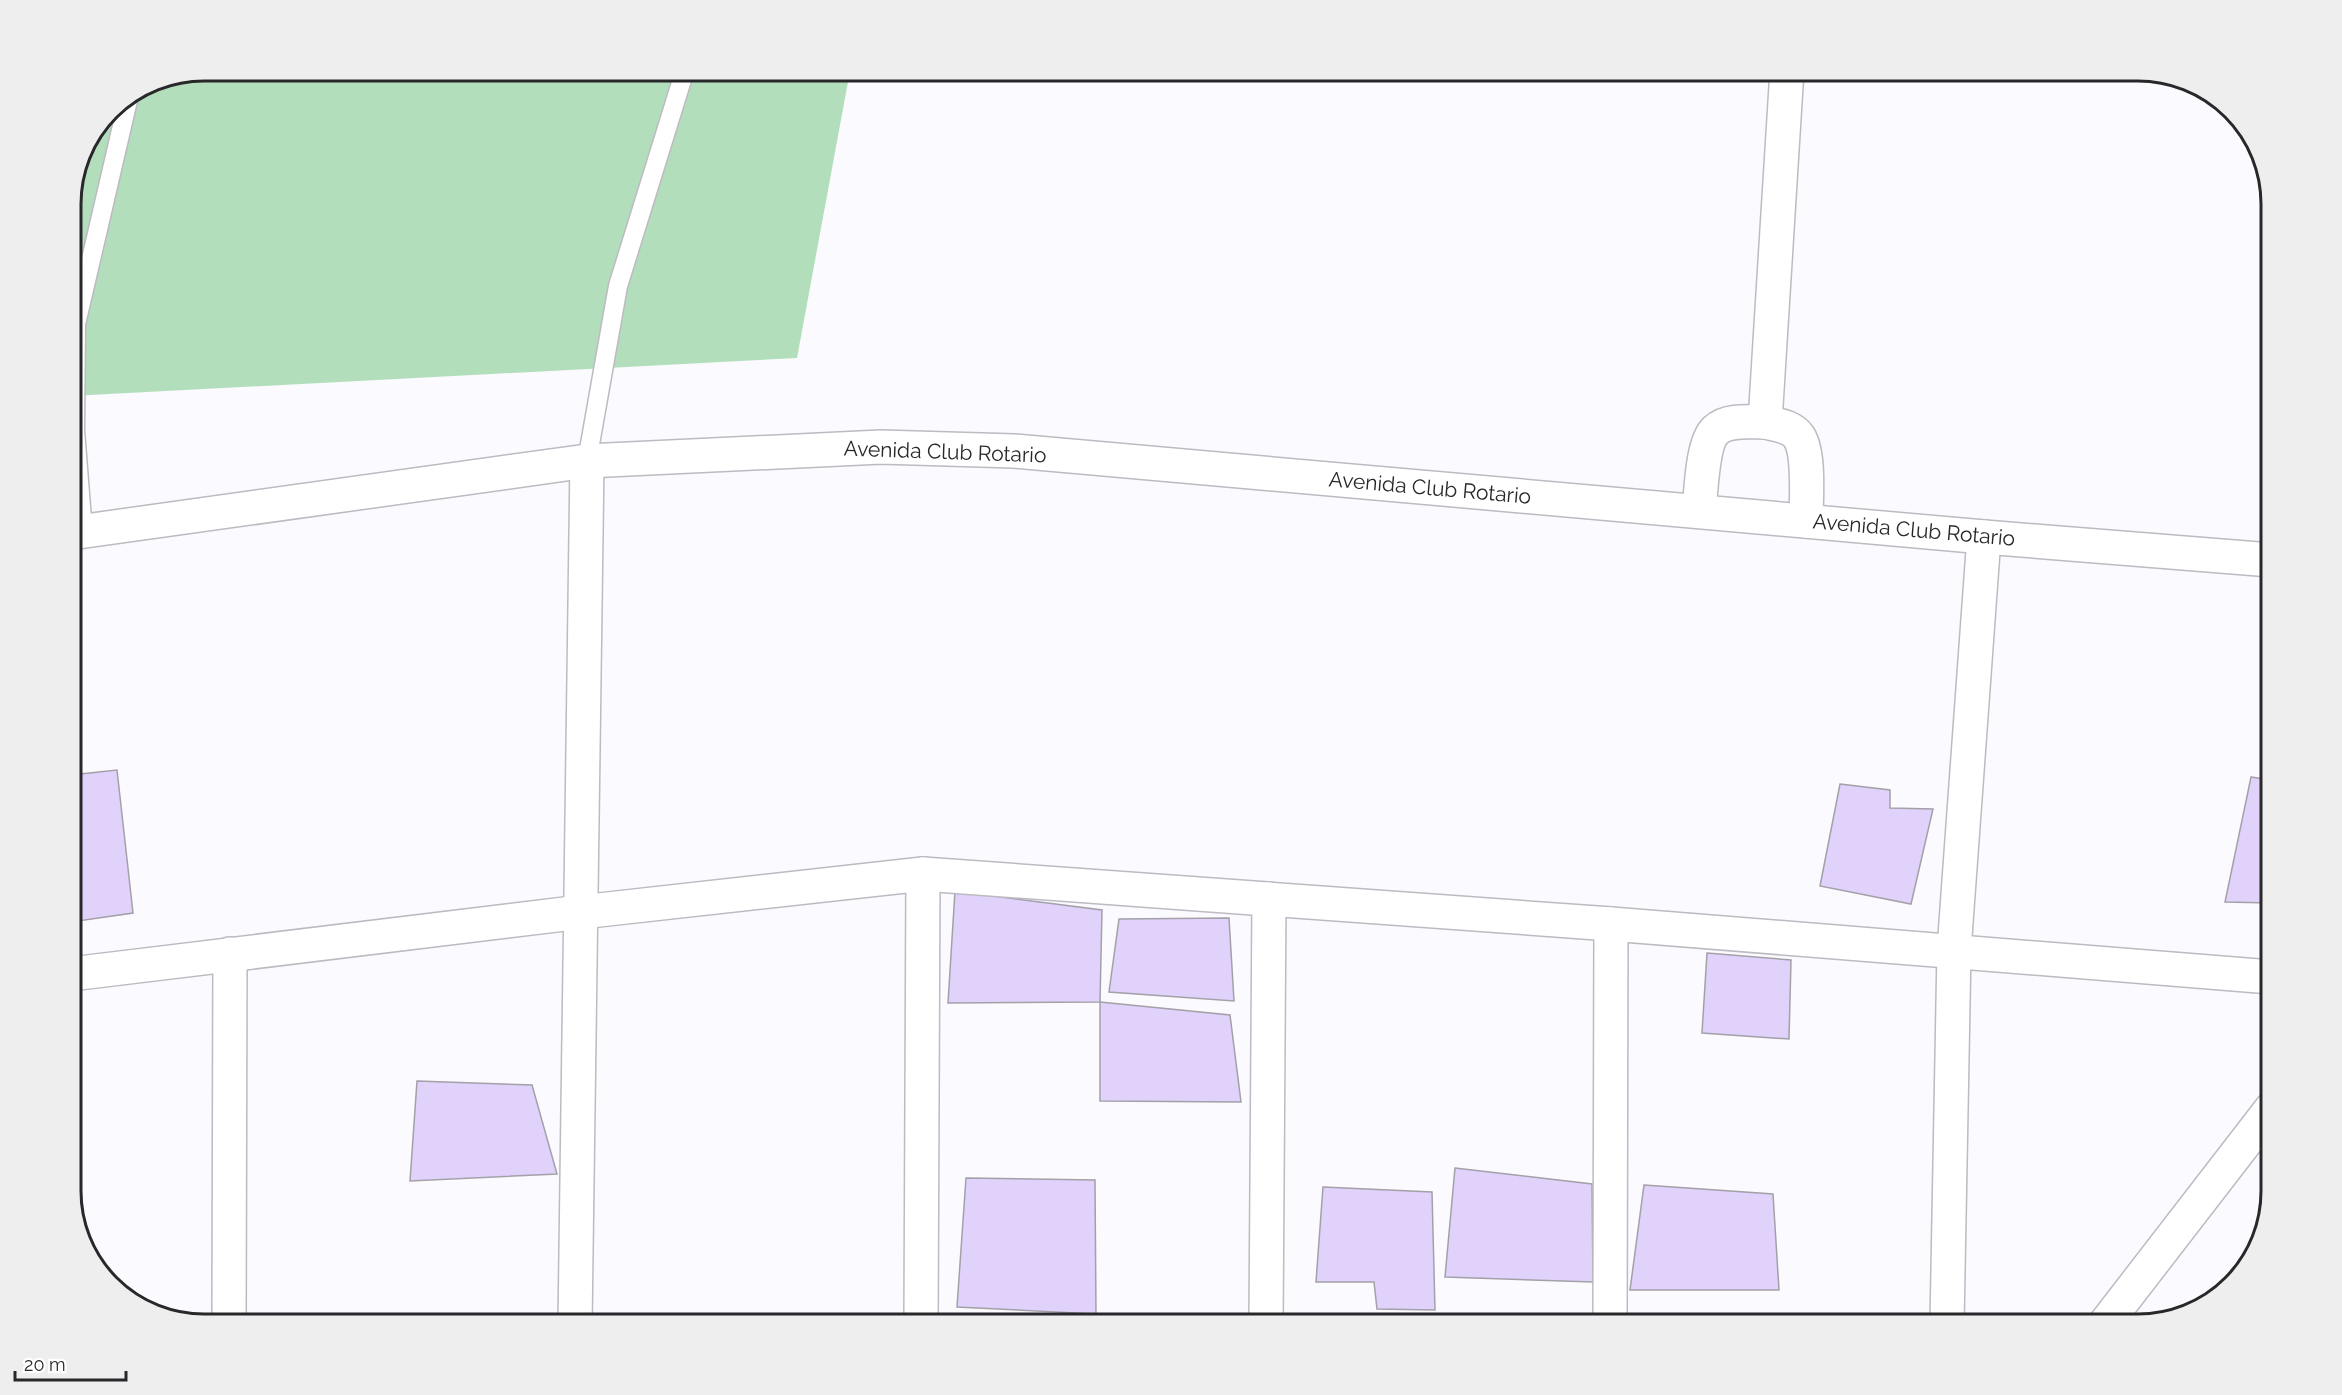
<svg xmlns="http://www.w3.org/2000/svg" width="2342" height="1395" viewBox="0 0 2342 1395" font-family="Raleway,sans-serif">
<rect width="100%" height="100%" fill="#fbfafe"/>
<polygon fill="#b3debb" points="204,70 850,71 797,358 71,396 71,196 81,153 110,109 153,81"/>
<g fill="#e1d2fc" stroke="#a3a0a8" stroke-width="1.5">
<polygon points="117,770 133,913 71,922 71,775"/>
<polygon points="2251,777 2271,780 2271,903 2225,902"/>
<polygon points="1840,784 1890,790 1890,808 1933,809 1911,904 1820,886"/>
<polygon points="955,891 1102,910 1100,1002 948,1003"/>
<polygon points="1229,918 1234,1001 1109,992 1119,919"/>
<polygon points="1707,953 1791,960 1789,1039 1702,1033"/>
<polygon points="1100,1002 1230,1015 1241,1102 1100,1101"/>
<polygon points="417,1081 532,1085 557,1174 410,1181"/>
<polygon points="1455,1168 1592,1184 1593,1282 1445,1277"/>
<polygon points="966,1178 1095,1180 1096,1314 957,1307"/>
<polygon points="1644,1185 1773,1194 1779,1290 1630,1290"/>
<polygon points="1323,1187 1432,1192 1435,1310 1377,1309 1374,1282 1316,1282"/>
</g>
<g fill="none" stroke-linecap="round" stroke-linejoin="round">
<g stroke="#bdbac2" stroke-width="21">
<g id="service">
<polyline points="587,461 618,286 685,70"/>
<polyline points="83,532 75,430 76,324 129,96"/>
</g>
</g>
<g stroke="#bdbac2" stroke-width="36">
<g id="minor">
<path d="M1787,70L1765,422C1776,425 1792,426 1799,437C1810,454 1806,500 1806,521"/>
<path d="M1699,511C1701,493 1702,442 1716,430C1728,419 1750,422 1765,422"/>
<polyline points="71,533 587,461 575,1324"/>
<polyline points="71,974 581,912 923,874 1611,924 2271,977"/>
<polyline points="229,1324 230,954"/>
<polyline points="921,1324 923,874"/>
<polyline points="1266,1324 1269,899"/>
<polyline points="1610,1324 1611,924"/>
<polyline points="1947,1324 1954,950 1984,537"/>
<polyline points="2105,1324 2271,1109"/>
</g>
</g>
<g stroke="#bdbac2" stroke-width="36">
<polyline id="secondary" points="587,461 881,447 1014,451 1984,537 2271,560"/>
</g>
<use href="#service" stroke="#fff" stroke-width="18"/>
<use href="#minor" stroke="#fff" stroke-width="33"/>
<use href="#secondary" stroke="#fff" stroke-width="33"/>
</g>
<g text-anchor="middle" stroke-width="5" stroke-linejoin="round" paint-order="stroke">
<g font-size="21" fill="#28272a" stroke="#fff">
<text transform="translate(945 452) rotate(2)" y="7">Avenida Club Rotario</text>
<text transform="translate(1430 488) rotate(5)" y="7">Avenida Club Rotario</text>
<text transform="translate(1914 530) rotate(5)" y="7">Avenida Club Rotario</text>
</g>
</g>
<path d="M0 0H2342V1395H0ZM204 81H2138A123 123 0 0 1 2261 204V1191A123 123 0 0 1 2138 1314H204A123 123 0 0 1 81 1191V204A123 123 0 0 1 204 81Z" fill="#eee" fill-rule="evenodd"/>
<path fill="none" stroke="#28272a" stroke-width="3" d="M204 81H2138A123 123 0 0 1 2261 204V1191A123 123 0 0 1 2138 1314H204A123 123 0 0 1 81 1191V204A123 123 0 0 1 204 81Z"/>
<path d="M15 1371v9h111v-9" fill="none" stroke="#28272a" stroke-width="3"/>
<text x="24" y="1371" font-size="18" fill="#28272a" stroke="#ffffff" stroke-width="4.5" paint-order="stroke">20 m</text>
</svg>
